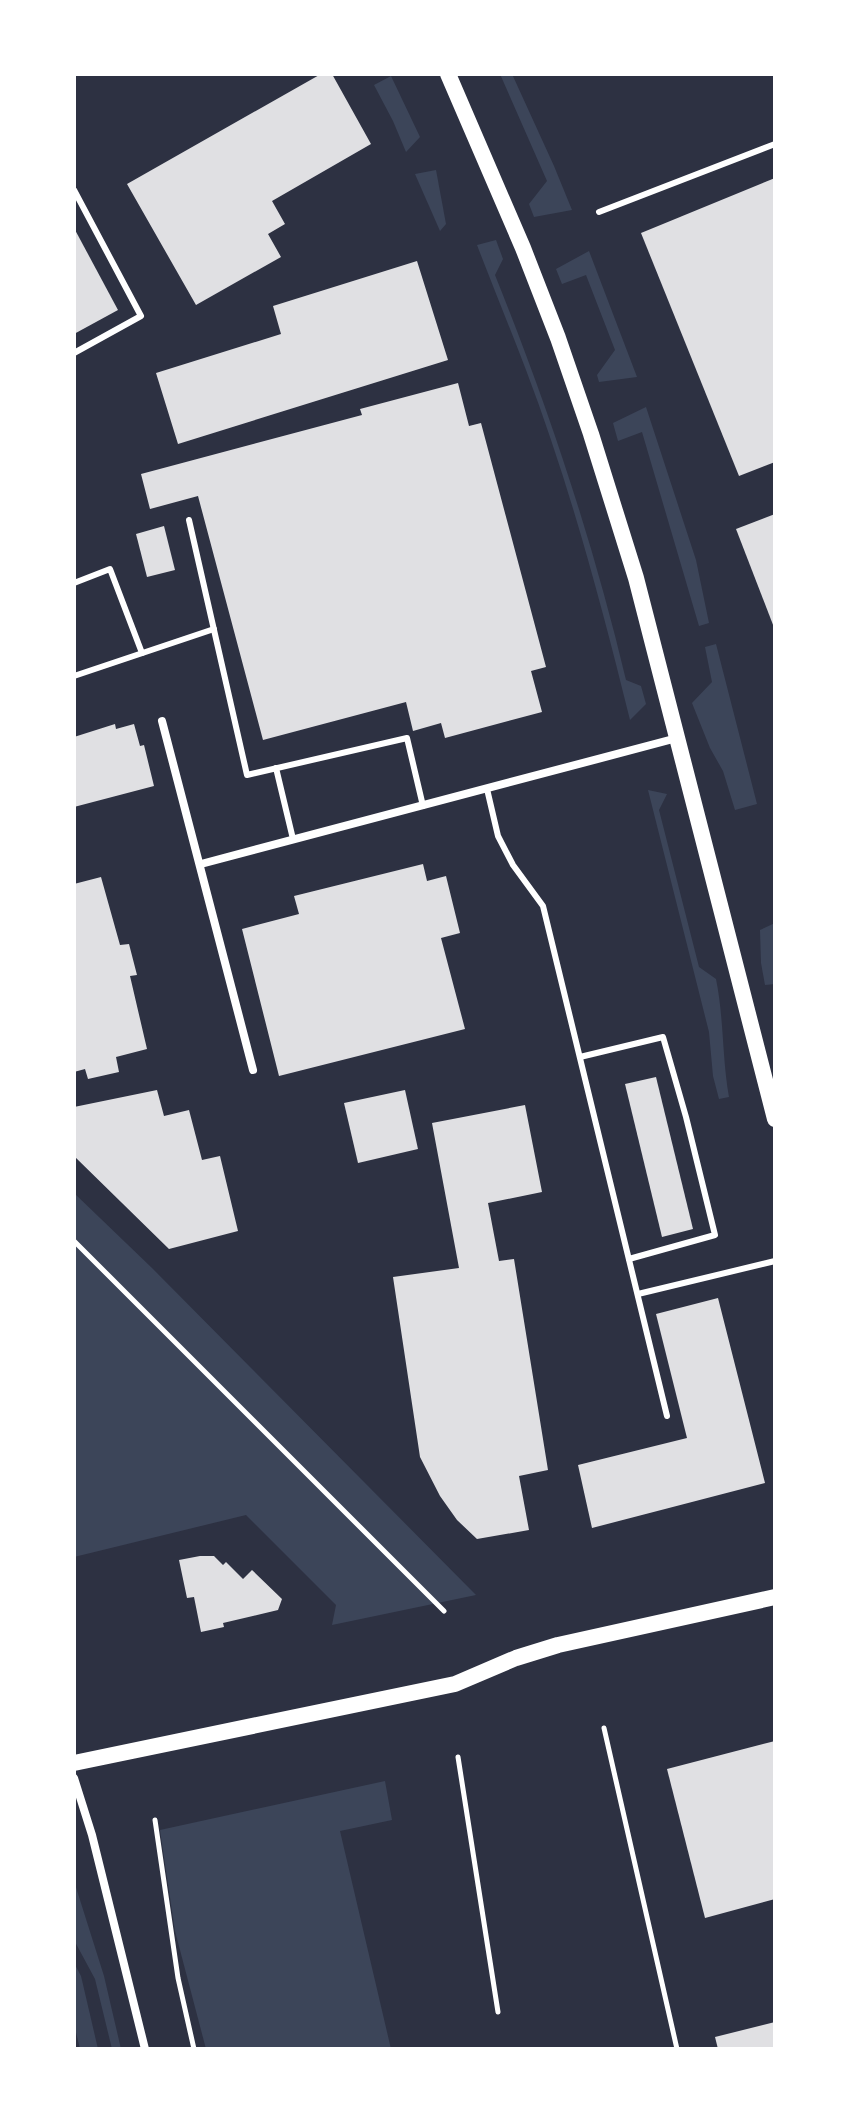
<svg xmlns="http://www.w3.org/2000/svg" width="849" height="2123" viewBox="0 0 849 2123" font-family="Mulish,sans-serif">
<rect width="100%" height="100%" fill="#2d3142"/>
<g fill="#3c4559">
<polygon points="500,74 512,74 554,166 572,210 534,217 529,204 547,181"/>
<polygon points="391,76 420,137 406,152 393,121 374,85"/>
<polygon points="436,170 446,224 440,231 415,174"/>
<path d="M496,240L503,259L495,275C548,407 593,541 626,680L641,686L646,704L630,720C601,602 569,483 526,370C510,328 493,287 477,245Z"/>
<polygon points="589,251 637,377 599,382 597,375 615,350 586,275 562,284 556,269"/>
<polygon points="646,407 696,560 709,623 699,626 642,432 618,441 613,423"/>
<polygon points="716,644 757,804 735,810 723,771 710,748 692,703 712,682 705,647"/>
<path d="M648,790L667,794L659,810L699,967L716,979C724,1018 722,1058 729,1097L719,1099L713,1076L709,1032Z"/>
<polygon points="775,923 775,984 765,985 761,963 760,930"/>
<polygon points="74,1193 152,1268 476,1595 332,1625 336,1605 246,1515 74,1557"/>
<polygon points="385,1781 392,1820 340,1831 391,2049 206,2049 175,1931 160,1830"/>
<polygon points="74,1881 104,1976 121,2049 112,2049 95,1979 74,1940"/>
<polygon points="74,1963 81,1976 98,2049 80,2049 74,2024"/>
</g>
<g fill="#e0e0e3">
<polygon points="321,74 332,74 371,144 272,201 285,224 268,234 281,257 196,305 127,184"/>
<polygon points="775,178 775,462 739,476 641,233"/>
<polygon points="74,228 118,310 74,334"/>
<polygon points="417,261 448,360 178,444 156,373 281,334 273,306"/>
<polygon points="458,383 469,426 481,423 546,667 531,671 542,712 445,738 441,723 413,731 406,702 263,740 198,496 150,509 141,474 362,415 360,409"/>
<polygon points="775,514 775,630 736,529"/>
<polygon points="164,526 175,570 147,577 136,534"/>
<polygon points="115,724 116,729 134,724 140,746 144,745 154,786 74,807 74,737"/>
<polygon points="423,864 427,881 446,876 460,933 441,938 465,1029 279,1076 242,929 299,914 294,896"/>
<polygon points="101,877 120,945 129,944 137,975 130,976 147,1049 116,1057 119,1072 88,1079 85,1069 74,1072 74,884"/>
<polygon points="656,1077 693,1229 662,1237 625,1084"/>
<polygon points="157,1090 164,1116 189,1110 202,1160 220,1156 238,1231 169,1249 74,1156 74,1107"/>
<polygon points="405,1090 418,1149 358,1163 344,1103"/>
<polygon points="525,1105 542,1192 488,1203 499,1261 514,1259 548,1470 519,1476 529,1530 477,1539 457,1520 440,1496 420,1457 393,1277 459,1268 432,1123"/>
<polygon points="718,1298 765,1483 592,1528 578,1465 687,1438 656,1314"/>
<polygon points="200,1556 214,1556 223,1565 226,1562 243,1579 252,1570 282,1599 278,1610 223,1623 224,1627 201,1632 194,1597 187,1598 179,1560"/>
<polygon points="775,1741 775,1899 705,1918 667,1769"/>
<polygon points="775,2022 775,2049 718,2049 715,2037"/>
</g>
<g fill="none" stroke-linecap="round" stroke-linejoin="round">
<g stroke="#fff" stroke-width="5">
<polyline points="74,1241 444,1611"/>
<polyline points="604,1728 677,2049"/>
<polyline points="458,1757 498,2012"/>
<polyline points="155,1820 178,1978 194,2049"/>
</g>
<g stroke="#fff" stroke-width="6">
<polyline points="74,190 141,316 74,353"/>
<polyline points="599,212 775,144"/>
<polyline points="189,520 247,775 407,738 423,806"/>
<polyline points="74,583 110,569 142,653"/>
<polyline points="74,676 214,629"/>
<polyline points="276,768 293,839"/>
<polyline points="487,789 498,836 513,865 543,906 667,1416"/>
<polyline points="580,1057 663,1037 686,1117 715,1235 629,1259"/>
<polyline points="638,1294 775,1261"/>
</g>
<g stroke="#fff" stroke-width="8">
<polyline points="162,721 253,1070"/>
<polyline points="201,864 677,738"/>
<polyline points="74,1778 92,1835 145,2049"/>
</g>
<g stroke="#fff" stroke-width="16">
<polyline points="448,74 523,248 558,338 591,434 636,578 775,1119"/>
<polyline points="74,1763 455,1684 516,1658 558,1645 775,1597"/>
</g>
</g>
<rect width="849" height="2123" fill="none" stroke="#ffffff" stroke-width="152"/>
</svg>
